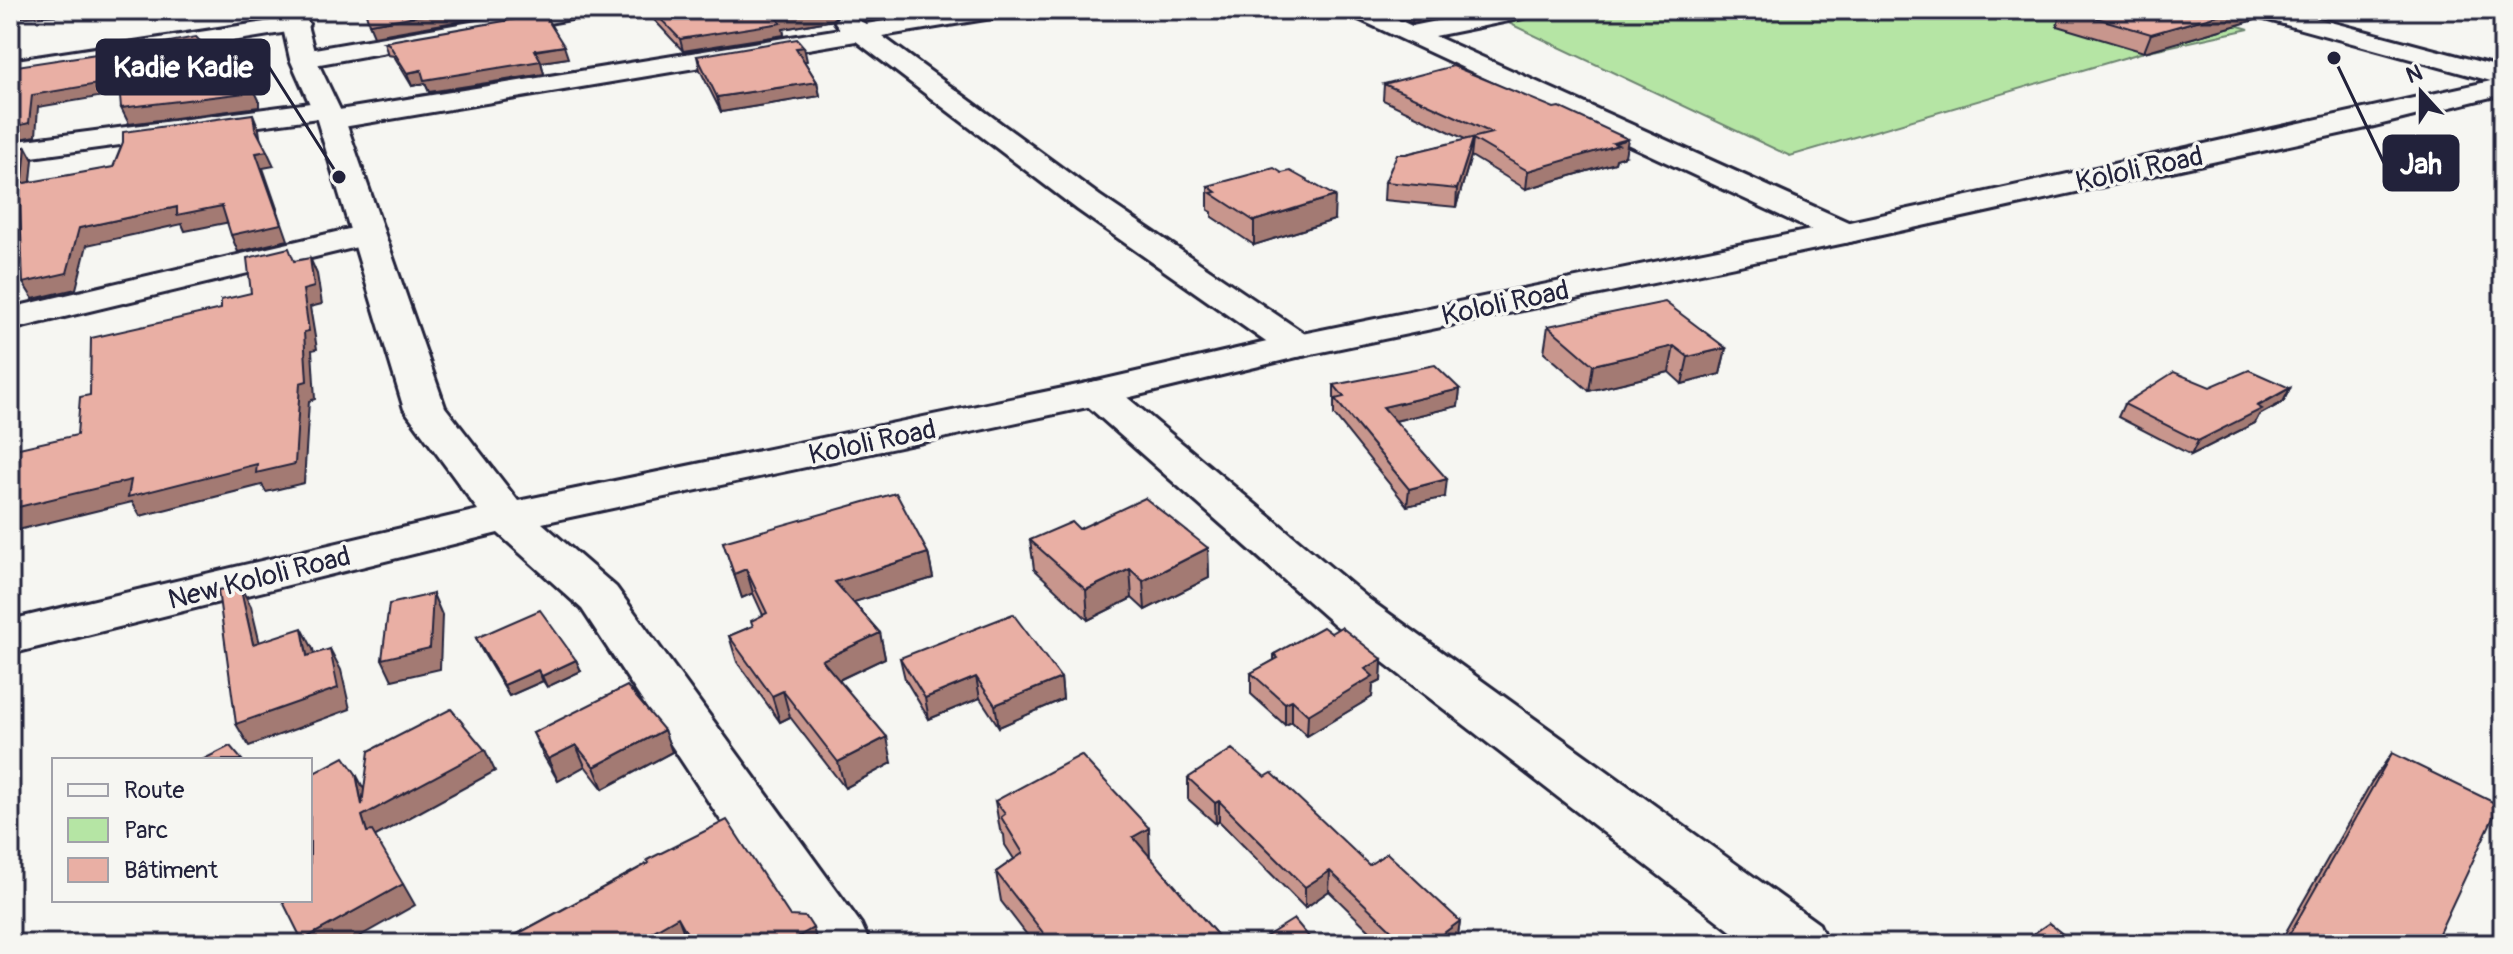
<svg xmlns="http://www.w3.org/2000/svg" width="2513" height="954" viewBox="0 0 2513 954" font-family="Pangolin,sans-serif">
<rect width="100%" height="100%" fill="#f6f6f2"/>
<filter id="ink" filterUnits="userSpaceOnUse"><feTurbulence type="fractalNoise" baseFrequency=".0125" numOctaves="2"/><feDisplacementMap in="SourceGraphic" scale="16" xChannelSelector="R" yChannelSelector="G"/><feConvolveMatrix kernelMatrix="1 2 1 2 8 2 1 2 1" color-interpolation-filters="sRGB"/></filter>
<g filter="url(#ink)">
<polygon fill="#b5e5a4" stroke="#6c8470" stroke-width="2" points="1547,10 2184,10 2249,29 2144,52 1790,156 1500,19"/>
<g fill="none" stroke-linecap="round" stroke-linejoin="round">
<g stroke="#22223b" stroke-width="6">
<g id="minor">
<polygon points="541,10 594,10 590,15 582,17 303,67 294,64 290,59 294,54 303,51"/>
<polygon points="954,10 1010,10 1006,15 998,17 882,36 1100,196 1311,338 1316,346 1311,354 1297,357 1283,354 1078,210 856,41 331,129 321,126 318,118 10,160 10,142 326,101 336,103 339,110 840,29 835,22 838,17 847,15 866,24"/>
<polygon points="1346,10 1377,10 1412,26 1492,10 1540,10 1536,15 1528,17 1435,36 1857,226 1862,233 1857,240 1845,243 1833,240 1350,15"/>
<polygon points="297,17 306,19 309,24 306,29 10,77 10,61"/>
<polygon points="366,225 378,228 383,235 378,242 10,330 10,308"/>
<polygon points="1097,381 1111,384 1370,600 1819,924 1828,944 1748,944 1334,624 1083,402 1077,393 1083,384"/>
</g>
</g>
<g stroke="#22223b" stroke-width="6">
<polygon id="tertiary" points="279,10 303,10 316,59 345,120 445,407 518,501 1097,381 1297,335 1845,223 2491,81 2250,15 2246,10 2285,10 2503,68 2503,94 2362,129 1845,243 1297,357 1097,405 542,523 616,587 861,924 870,944 802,944 582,609 498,533 10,654 10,620 478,510 404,409 317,120 290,59"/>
</g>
<use href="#minor" fill="#f6f6f2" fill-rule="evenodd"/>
<use href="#tertiary" fill="#f6f6f2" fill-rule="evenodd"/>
</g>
<g fill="#c8968d" stroke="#22223b" stroke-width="2">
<polygon points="10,10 108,10 103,13 10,18"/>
<polygon points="645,10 935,10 868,21 861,15 846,12 837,14 833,20 783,29 784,35 683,51"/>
<polygon points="1384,10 1477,10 1412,23"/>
<polygon points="1568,10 1615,10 1584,16"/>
<polygon points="2062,10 2259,10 2255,20 2144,52 2057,26"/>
<polygon points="384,42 568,58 541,62 544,74 429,92 425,83 412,86 394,56 388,55"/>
<polygon points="697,56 807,61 804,61 817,82 820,96 721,112 700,70"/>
<polygon points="1384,84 1625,156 1616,159 1615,163 1526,189 1471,156 1456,207 1384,200 1385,182 1406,154 1467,140 1383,100"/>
<polygon points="1208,186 1334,220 1254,245 1212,217 1212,212 1208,210"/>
<polygon points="1548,326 1726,348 1720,374 1682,384 1669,372 1589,391 1544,352"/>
<polygon points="1334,385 1460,389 1458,406 1395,421 1445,497 1407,506 1334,415"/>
<polygon points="2210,387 2290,388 2283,402 2259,415 2255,423 2191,455 2118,417 2124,404"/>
<polygon points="1079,529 1208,548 1209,578 1145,610 1132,598 1088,620 1034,569 1030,540"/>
<polygon points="723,542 928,553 933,578 853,602 880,633 885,658 839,680 892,763 845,788 790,717 780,722 737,662 729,636 753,626 763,615 753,593 742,598"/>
<polygon points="1331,633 1382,659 1381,681 1373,685 1372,697 1307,736 1292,722 1285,725 1251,694 1251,673 1274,660 1274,654"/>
<polygon points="476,638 576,660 581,671 547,687 543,681 509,696 481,649"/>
<polygon points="900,658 1061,678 1063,699 999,727 980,698 929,719 905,679"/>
<polygon points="664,730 672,752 603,789 585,766 558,781 543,755 533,733"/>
<polygon points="2392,753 2434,944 2279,944 2371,783"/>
<polygon points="1188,778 1369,865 1460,921 1457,941 1453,944 1383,944 1329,891 1305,908 1219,821 1216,824 1188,799"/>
<polygon points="995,801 1150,857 1225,944 1034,944 1001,901 996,872 1014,859 1005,845 1004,835 1000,830"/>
<polygon points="648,863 790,916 818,944 499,944"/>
</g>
<g fill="#a37a73" stroke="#22223b" stroke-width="2">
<polygon points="453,10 523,10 374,36 369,24"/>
<polygon points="581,10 640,10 584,20"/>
<polygon points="823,10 846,10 846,12 837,14 833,20 783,29 784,35 683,51 680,39 777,18"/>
<polygon points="867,10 935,10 868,21"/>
<polygon points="1423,10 1477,10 1412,23 1413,12"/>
<polygon points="1584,10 1615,10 1584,16"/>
<polygon points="2235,10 2259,10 2255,20 2144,52 2151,34"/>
<polygon points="564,46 568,58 541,62 544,74 429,92 425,83 412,86 407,73"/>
<polygon points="804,47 807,61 799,62 796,48"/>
<polygon points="123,50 128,61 128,92 38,107 36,136 10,141 10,128 32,95"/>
<polygon points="248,77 259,100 259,107 129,124 121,108 246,87"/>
<polygon points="817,82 820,96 721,112 717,97"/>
<polygon points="253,114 259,129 261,143 255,128"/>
<polygon points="1473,139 1471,156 1456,207 1457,189"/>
<polygon points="1628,139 1625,156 1616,159 1615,163 1526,189 1528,171"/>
<polygon points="26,147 33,160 30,191 10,195 10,181"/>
<polygon points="267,151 274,166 263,168 288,240 238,252 231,235 256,153"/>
<polygon points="1335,196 1334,220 1254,245 1254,221"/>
<polygon points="222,206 230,222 185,231 182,224 87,245 76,289 33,299 23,283 79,228 177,207"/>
<polygon points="310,258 317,274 322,304 310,307 317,349 312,350 315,399 309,401 304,483 266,492 262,485 140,516 132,502 10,532 10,509 303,290"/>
<polygon points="1674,346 1669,372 1589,391 1593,365"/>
<polygon points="1726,348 1720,374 1682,384 1688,357"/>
<polygon points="2290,388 2283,402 2259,415 2255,423 2191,455 2198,441"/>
<polygon points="1460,389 1458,406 1382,424 1383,407"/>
<polygon points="1447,479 1445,497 1407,506 1409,489"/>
<polygon points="1208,548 1209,578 1145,610 1143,581"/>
<polygon points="928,553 933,578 841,606 835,582"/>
<polygon points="746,569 753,593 742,598 734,574"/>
<polygon points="1130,569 1132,598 1088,620 1086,590"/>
<polygon points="240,586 251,606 265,665 253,644"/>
<polygon points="433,594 442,615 440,669 392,680 382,659"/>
<polygon points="302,628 313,649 319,678 307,656"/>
<polygon points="880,633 885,658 828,685 822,660"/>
<polygon points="330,649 341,670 350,709 249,746 236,724"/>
<polygon points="1382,659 1381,681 1373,685 1372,697 1307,736 1308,715 1365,669"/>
<polygon points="576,660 581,671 547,687 542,676"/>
<polygon points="538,670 543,681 509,696 504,685"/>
<polygon points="976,677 980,698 929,719 925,698"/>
<polygon points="1061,678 1063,699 999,727 995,705"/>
<polygon points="783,691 790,717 780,722 772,696"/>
<polygon points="1292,700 1292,722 1285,725 1285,703"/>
<polygon points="664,730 672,752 603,789 594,767"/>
<polygon points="887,737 892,763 845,788 838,762"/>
<polygon points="576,745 585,766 558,781 548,759"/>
<polygon points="485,750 495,771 374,837 367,832 362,816 362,805 356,774 367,795"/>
<polygon points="1219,801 1219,821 1216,824 1215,803"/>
<polygon points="1149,828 1150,857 1135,866 1133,837"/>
<polygon points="1330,871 1329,891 1305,908 1305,887"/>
<polygon points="403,884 415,905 346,944 305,944 302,940"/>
<polygon points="678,917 688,944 631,944"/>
<polygon points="1460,921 1457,941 1453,944 1429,944"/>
<polygon points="813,928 818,944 785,944"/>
</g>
<g fill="#e9afa4" stroke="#22223b" stroke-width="2">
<polygon points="365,10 453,10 369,24"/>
<polygon points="652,10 823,10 777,18 781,23 680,39"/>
<polygon points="2069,10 2235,10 2151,34"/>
<polygon points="544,14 564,46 535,50 541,61 424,80 421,70 407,73 389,44 384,42"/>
<polygon points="196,37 235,79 248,77 246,87 253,86 253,92 121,108 120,96 138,48"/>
<polygon points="797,39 804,47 796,48 817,82 717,97 697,56"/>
<polygon points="123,50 122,80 32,95 29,123 10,128 10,67"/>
<polygon points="1453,66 1554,108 1559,107 1628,139 1613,143 1618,145 1528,171 1473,139 1457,189 1385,182 1397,154 1406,154 1492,133 1384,84"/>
<polygon points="253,114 255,128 267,151 256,153 281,224 231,235 222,206 177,215 177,207 79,228 67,273 23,283 19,184 113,167 123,142 123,132"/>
<polygon points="26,147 23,179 10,181 10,149"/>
<polygon points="1274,168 1282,173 1290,171 1335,196 1254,221 1211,193 1216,192 1208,186"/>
<polygon points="289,248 294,261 310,258 314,287 303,290 309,331 304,332 307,381 300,383 295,464 256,473 257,464 128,497 131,480 10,509 10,450 77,435 80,397 90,395 91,338 221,309 221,300 251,293 247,258"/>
<polygon points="1665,302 1726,348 1688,357 1674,346 1593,365 1548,326"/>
<polygon points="1435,365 1460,389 1383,407 1447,479 1409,489 1335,399 1344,397 1334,385"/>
<polygon points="2249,370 2290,388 2257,406 2262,409 2198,441 2124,404 2174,372 2210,387"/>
<polygon points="896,493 928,553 835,582 880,633 822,660 887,737 838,762 783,691 772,696 729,636 753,626 751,621 767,613 746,569 734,574 723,542"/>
<polygon points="1145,498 1208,548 1143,581 1130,569 1086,590 1030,540 1072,522 1079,529"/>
<polygon points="240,586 253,644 302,628 307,656 330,649 338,688 236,724 218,590"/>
<polygon points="433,594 430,648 382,659 389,604"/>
<polygon points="540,610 576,660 542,676 538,670 504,685 476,638"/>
<polygon points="1013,614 1061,678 995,705 976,677 925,698 900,658"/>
<polygon points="1323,627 1331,633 1341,627 1382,659 1365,669 1373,676 1308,715 1292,700 1285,703 1251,673 1278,658 1274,654"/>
<polygon points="627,686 664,730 594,767 576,745 548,759 533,733"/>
<polygon points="451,709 485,750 362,816 367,832 372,831 403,884 302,940 282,900 310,900 310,775 344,757 356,774 362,805 369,751"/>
<polygon points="230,746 242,760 202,760"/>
<polygon points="1232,749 1265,777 1272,773 1369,865 1387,853 1460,921 1429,944 1406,944 1330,871 1305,887 1219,801 1215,803 1188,778"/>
<polygon points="2392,753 2499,805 2434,944 2305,944 2289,935"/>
<polygon points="1081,755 1149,828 1133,837 1225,944 1037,944 1034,940 1044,934 996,872 1023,853 1001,817 1005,814 995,801"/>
<polygon points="727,820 790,916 806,917 813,928 785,944 693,944 678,917 631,944 499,944 649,863 647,860"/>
<polygon points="1294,919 1315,944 1254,944"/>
<polygon points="2049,923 2075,944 2027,944 2023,941"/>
</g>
</g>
<g text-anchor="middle" stroke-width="7" stroke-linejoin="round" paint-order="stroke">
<g font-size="28" fill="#22223b" stroke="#f6f6f2">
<text transform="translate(2139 168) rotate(-12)" y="10">Kololi Road</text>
<text transform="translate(1505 302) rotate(-12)" y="10">Kololi Road</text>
<text transform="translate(872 441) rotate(-12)" y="10">Kololi Road</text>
<text transform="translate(259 577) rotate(-14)" y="10">New Kololi Road</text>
</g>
</g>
<path fill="none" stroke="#22223b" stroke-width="3" d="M339 177L269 67M2334 58L2384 163"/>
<g fill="#22223b" stroke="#f6f6f2" stroke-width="3">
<circle cx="339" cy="177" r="8"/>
<circle cx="2334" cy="58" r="8"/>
</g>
<g fill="#22223b" stroke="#22223b" stroke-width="3">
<rect x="97" y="40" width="172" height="54" rx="8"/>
<rect x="2384" y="136" width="74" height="54" rx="8"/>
</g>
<g font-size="30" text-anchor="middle" font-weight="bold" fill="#fff">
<text x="183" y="77">Kadie Kadie</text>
<text x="2421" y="174">Jah</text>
</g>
<rect width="2513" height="954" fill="none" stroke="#f6f6f2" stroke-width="40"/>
<rect x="20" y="20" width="2473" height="914" fill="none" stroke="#22223b" stroke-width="3" filter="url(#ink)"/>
<rect x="52" y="758" width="260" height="144" fill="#f6f6f2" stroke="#a1a1a9" stroke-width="2"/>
<rect x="68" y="784" width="40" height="12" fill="#f6f6f2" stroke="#a1a1a9" stroke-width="2"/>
<text x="124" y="798" font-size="24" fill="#22223b">Route</text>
<rect x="68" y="818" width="40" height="24" fill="#b5e5a4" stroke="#a1a1a9" stroke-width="2"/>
<text x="124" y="838" font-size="24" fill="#22223b">Parc</text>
<rect x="68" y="858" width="40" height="24" fill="#e9afa4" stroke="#a1a1a9" stroke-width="2"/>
<text x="124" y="878" font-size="24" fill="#22223b">Bâtiment</text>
<g transform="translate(2421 92) rotate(339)" stroke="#f6f6f2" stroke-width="6" paint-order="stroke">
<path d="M0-6L14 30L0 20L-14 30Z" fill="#22223b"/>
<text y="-12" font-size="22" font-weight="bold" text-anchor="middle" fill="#22223b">N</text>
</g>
</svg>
